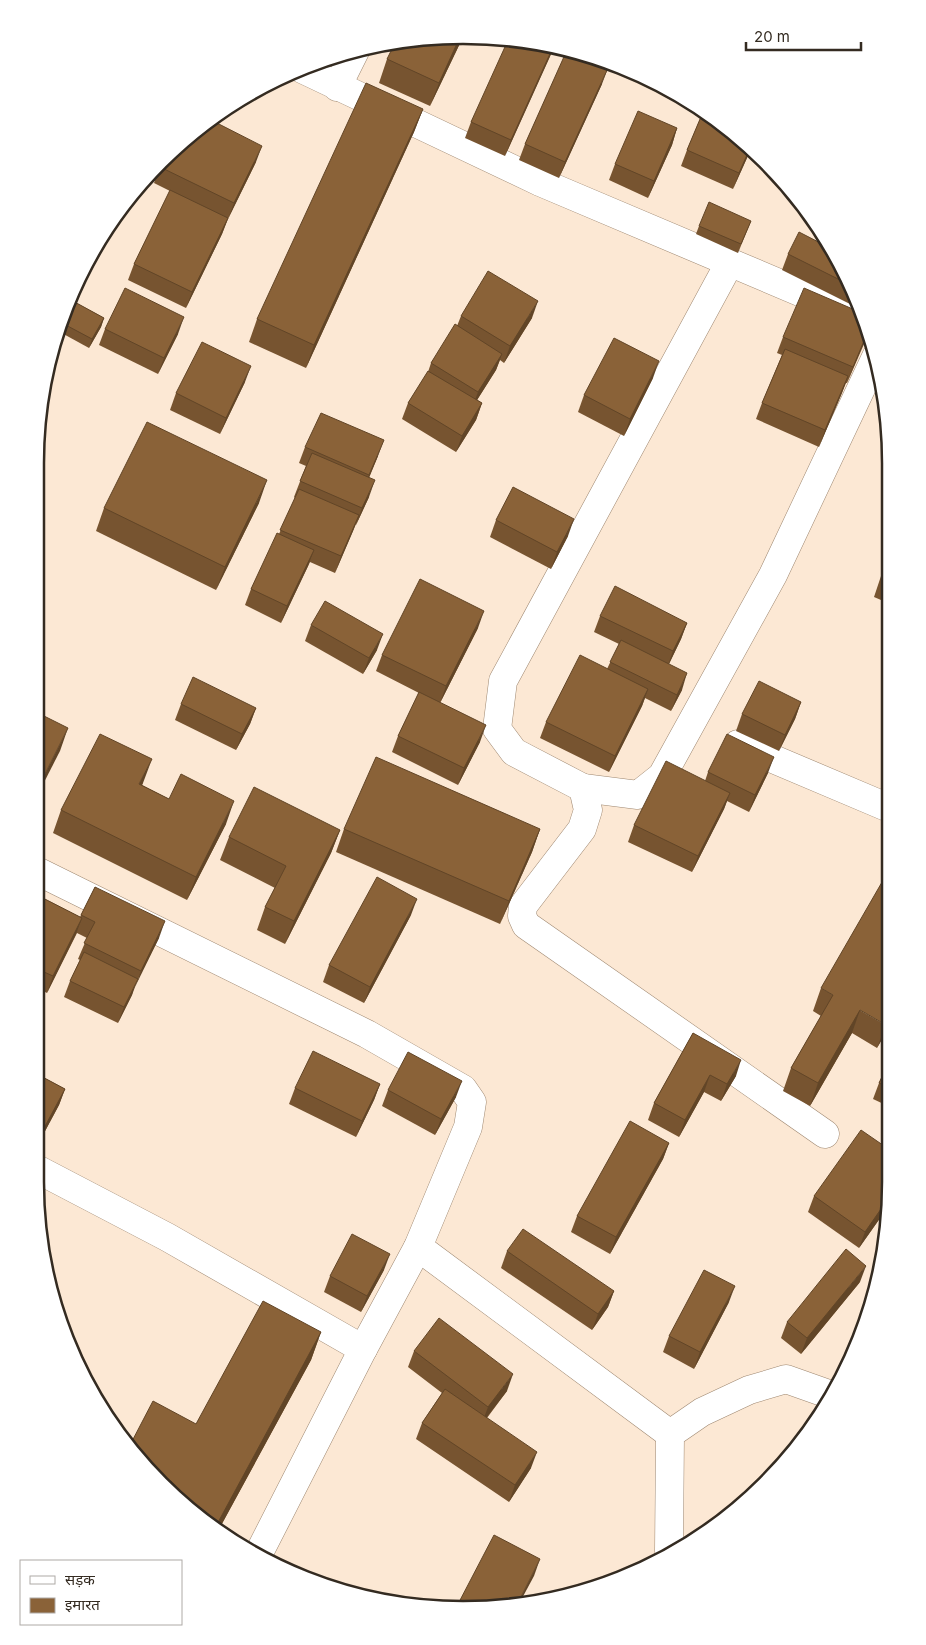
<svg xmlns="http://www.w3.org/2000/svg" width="926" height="1645" viewBox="0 0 926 1645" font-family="Inter,'Noto Sans Devanagari',sans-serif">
<rect width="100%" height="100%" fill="#fce8d4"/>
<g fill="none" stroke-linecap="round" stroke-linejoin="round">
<g stroke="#9e8770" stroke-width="29">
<g id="minor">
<polyline points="302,69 540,182 866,320"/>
<polyline points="337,87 356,49"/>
<polyline points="730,262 503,681 497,729 514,752 583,788 588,810 582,829 523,906 522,916 526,925 825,1134"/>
<polyline points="738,744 889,808"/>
<polyline points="583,788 638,795 662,776 773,575 876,357"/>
<polyline points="35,870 367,1034 463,1089 472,1102 468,1127 418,1247 363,1349 259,1553"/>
<polyline points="35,1168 167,1237 363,1349"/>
<polyline points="418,1247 670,1434"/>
<polyline points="669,1551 670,1434 702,1412 749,1390 786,1379 834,1396"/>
</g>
</g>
<use href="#minor" stroke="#fff" stroke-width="28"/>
</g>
<g fill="#775430">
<polygon points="463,37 430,106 379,83 387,59"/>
<polygon points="519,39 571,51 602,84 559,178 519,160 525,144 565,56 553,50 505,156 465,138 471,122"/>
<polygon points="595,56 601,58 631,72 631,73"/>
<polygon points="423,109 414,132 306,368 249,342 257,319"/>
<polygon points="703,112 751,149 733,189 681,166 687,150"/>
<polygon points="677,128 672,145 648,198 609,180 615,164"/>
<polygon points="256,162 228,219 222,234 186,308 128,280 134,264 170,191 154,183 160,167"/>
<polygon points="126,202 104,247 97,243"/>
<polygon points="751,221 738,253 696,234 699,226"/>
<polygon points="830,248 857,302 854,306 782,270 788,254"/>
<polygon points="71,300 104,318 101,327 89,348 58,331"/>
<polygon points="461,316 532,318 504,363 500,360 496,370 477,400 482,403 476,420 456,452 402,419 408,403 428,372 431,363 457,326"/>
<polygon points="868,325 869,330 868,335 847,383 846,383 819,447 756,419 762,403 782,355 777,353 783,337"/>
<polygon points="105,329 178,334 158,374 99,345"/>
<polygon points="653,378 624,436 578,412 584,395"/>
<polygon points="245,382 220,434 170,410 176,393"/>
<polygon points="305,447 378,456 369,478 369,497 356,525 356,524 335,573 310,562 281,623 245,605 251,589 279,534 295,498 294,497 306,466 299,463"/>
<polygon points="259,503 216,590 96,531 104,508"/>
<polygon points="496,520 568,536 551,569 490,537"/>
<polygon points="888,560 888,603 874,597 882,573"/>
<polygon points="600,616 687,623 681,639 669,664 682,690 671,711 645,698 642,706 609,772 540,738 546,722 607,669 619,644 594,632"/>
<polygon points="311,625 377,650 363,674 305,641"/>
<polygon points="478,628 440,703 480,742 458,785 392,752 398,736 419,693 376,671 382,655"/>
<polygon points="801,702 795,719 779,751 736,731 742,714"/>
<polygon points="181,704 256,708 250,724 236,750 175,720"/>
<polygon points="708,772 768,773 749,812 727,801 724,809 692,872 628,842 634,825 705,781"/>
<polygon points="143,783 142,785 169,799 226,824 187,900 53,833 61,810"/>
<polygon points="344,829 540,829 532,852 500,924 336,852"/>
<polygon points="340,830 331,853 285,944 257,930 265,907 275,888 220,860 229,837"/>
<polygon points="95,887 159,938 134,987 132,995 118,1023 64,997 70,981 80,960 78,959 87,938 77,933 47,993 35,987 35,894 80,917"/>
<polygon points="411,915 364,1003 323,982 329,965"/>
<polygon points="821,988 889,1027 877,1048 852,1033 810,1106 783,1091 791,1068 821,1016 813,1011"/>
<polygon points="693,1033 736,1076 721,1101 704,1092 679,1137 648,1120 654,1103"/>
<polygon points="890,1060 890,1107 873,1099 879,1083"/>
<polygon points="35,1073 65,1089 59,1105 37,1146 35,1145"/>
<polygon points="380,1084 374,1100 356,1137 289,1104 295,1088"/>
<polygon points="388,1090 456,1097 435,1135 382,1106"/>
<polygon points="669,1143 663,1159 610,1254 571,1232 577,1216"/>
<polygon points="814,1196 890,1204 859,1248 808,1212"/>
<polygon points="507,1251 614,1291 608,1307 592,1330 501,1268"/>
<polygon points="384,1270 361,1312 324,1292 330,1276"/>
<polygon points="860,1282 801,1354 781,1338 787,1322"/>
<polygon points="729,1302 694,1369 663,1352 669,1336"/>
<polygon points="321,1332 311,1360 218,1531 129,1447 196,1424"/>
<polygon points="414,1351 507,1391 487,1418 531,1468 509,1502 416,1439 422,1423 442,1393 408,1367"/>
</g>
<g fill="#614527">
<polygon points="460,37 463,37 430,106 439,83"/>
<polygon points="553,47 550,56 505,156 511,140"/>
<polygon points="608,68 602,84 559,178 565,162"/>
<polygon points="423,109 414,132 306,368 314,345"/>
<polygon points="677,128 672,145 648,198 654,181"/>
<polygon points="262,146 256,162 228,219 234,203"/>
<polygon points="750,148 751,149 733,189 739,173"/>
<polygon points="126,202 104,247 110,230 119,212"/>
<polygon points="228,218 222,234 186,308 192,292"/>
<polygon points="538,301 532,318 504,363 510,346"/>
<polygon points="184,317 178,334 158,374 164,358"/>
<polygon points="104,318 101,327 89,348 92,339"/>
<polygon points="869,329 869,330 847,383 853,367"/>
<polygon points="502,354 496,370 472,408 478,392"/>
<polygon points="659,361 653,378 624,436 630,419"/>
<polygon points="251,366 245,382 220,434 226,418"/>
<polygon points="848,376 842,393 819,447 825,430"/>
<polygon points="482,403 476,420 456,452 462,436"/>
<polygon points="384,440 378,456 363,491 369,475"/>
<polygon points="267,480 259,503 216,590 225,567"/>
<polygon points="375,480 369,497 356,525 362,508"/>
<polygon points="359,515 353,531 335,573 341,556"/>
<polygon points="574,519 568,536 551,569 557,552"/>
<polygon points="314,550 308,566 281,623 287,606"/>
<polygon points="484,611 478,628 440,703 446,686"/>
<polygon points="687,623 681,639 667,668 673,651"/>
<polygon points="383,634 377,650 363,674 369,658"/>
<polygon points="687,673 682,690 671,711 677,695"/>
<polygon points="648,689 642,706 609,772 615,756"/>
<polygon points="801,702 795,719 779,751 785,735"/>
<polygon points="256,708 250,724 236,750 242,734"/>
<polygon points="486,725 480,742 458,785 464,768"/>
<polygon points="68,728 60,751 35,800 35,794"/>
<polygon points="774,757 768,773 749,812 755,795"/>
<polygon points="152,759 143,783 131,807 139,784"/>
<polygon points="730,793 724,809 692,872 698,856"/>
<polygon points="234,801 226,824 187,900 196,877"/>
<polygon points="540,829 532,852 500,924 509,901"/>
<polygon points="340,830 331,853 285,944 294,921"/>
<polygon points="417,899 411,915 364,1003 370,987"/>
<polygon points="82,918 76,934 47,993 53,976"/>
<polygon points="165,921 159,938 135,987 141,971"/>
<polygon points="138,979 132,995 118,1023 124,1007"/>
<polygon points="860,1010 852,1033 810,1106 818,1083"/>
<polygon points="889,1019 889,1027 877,1048 886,1025"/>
<polygon points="741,1060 736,1076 721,1101 727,1084"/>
<polygon points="710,1075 704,1092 679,1137 685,1120"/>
<polygon points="462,1081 456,1097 435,1135 441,1119"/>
<polygon points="380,1084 374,1100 356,1137 362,1121"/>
<polygon points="65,1089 59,1105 37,1146 43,1130"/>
<polygon points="669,1143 663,1159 610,1254 616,1237"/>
<polygon points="890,1196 890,1204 859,1248 865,1232"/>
<polygon points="390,1254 384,1270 361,1312 367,1296"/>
<polygon points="866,1266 860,1282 801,1354 807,1338"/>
<polygon points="735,1286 729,1302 694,1369 700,1352"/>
<polygon points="614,1291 608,1307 592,1330 598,1314"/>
<polygon points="321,1332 311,1360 218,1531 215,1528"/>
<polygon points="513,1374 507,1391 482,1423 488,1407"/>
<polygon points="537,1452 531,1468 509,1502 515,1485"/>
<polygon points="540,1559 534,1576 520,1602 518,1603"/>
</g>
<g fill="#8a6238" stroke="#614527">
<polygon points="435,36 460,37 439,83 387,59 395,43"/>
<polygon points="509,38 519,39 553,47 511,140 471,122"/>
<polygon points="567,50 608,68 565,162 525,144"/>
<polygon points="366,83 423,109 314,345 257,319"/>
<polygon points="638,111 677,128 654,181 615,164"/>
<polygon points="703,112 750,148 739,173 687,150"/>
<polygon points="209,119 262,146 234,203 160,167 164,160 203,123"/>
<polygon points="170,190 228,218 192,292 134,264"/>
<polygon points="709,202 751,221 741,244 699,226"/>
<polygon points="119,212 110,230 107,229"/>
<polygon points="799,232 830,248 848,284 788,254"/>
<polygon points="488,271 538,301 510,346 461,316"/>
<polygon points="125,288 184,317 164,358 105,329"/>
<polygon points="804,288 862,313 868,325 869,329 853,367 783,337"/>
<polygon points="71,300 104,318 92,339 62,323"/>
<polygon points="455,324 502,354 478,392 431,363"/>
<polygon points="614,338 659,361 630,419 584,395"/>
<polygon points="202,342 251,366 226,418 176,393"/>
<polygon points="785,349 848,376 825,430 762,403"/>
<polygon points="428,371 482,403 462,436 408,403"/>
<polygon points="321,413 384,440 369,475 305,447"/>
<polygon points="147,422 267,480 225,567 104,508"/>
<polygon points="312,453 375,480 362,508 300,481"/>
<polygon points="36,455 40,457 36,465"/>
<polygon points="513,487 574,519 557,552 496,520"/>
<polygon points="299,489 359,515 341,556 280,530"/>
<polygon points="277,533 314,550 287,606 251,589"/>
<polygon points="888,560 888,576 882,573"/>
<polygon points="420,579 484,611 446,686 382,655"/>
<polygon points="615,586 687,623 673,651 600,616"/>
<polygon points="325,601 383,634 369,658 311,625"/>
<polygon points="621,640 687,673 677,695 610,662"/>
<polygon points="580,655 648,689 615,756 546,722"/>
<polygon points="193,677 256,708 242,734 181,704"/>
<polygon points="759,681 801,702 785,735 742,714"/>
<polygon points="419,692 486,725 464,768 398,736"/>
<polygon points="36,712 68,728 35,794"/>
<polygon points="100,734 152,759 139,784 169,799 181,774 234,801 196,877 61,810"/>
<polygon points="727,734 774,757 755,795 708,772"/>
<polygon points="376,757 540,829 509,901 344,829"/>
<polygon points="666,761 730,793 698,856 634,825"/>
<polygon points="254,787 340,830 294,921 265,907 286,866 229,837"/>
<polygon points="889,870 889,1019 886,1025 860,1010 818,1083 791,1068 833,995 821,988"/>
<polygon points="377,877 417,899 370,987 329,965"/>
<polygon points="95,887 165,921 141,971 84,943 95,922 81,915"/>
<polygon points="35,894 82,918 53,976 35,968"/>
<polygon points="84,952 138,979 124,1007 70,981"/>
<polygon points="693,1033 741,1060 727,1084 710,1075 685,1120 654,1103"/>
<polygon points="313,1051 380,1084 362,1121 295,1088"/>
<polygon points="408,1052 462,1081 441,1119 388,1090"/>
<polygon points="890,1060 890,1088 879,1083"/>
<polygon points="35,1073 65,1089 43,1130 35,1126"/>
<polygon points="630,1121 669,1143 616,1237 577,1216"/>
<polygon points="861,1130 890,1150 890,1196 865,1232 814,1196"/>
<polygon points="523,1229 614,1291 598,1314 507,1251"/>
<polygon points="352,1234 390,1254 367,1296 330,1276"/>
<polygon points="846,1249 866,1266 807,1338 787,1322"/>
<polygon points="704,1270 735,1286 700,1352 669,1336"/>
<polygon points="263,1301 321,1332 215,1528 170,1486 172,1482 158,1475 129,1447 153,1401 196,1424"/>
<polygon points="439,1318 513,1374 488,1407 414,1351"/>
<polygon points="445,1389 537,1452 515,1485 422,1423"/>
<polygon points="494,1535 540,1559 518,1603 491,1609 457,1606"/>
</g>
<path d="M0 0H926V1645H0ZM463 44H463A419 419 0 0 1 882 463V1182A419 419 0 0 1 463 1601H463A419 419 0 0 1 44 1182V463A419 419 0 0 1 463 44Z" fill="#fff" fill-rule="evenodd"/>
<path fill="none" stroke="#342b21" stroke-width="2.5" d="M463 44H463A419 419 0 0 1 882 463V1182A419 419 0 0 1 463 1601H463A419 419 0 0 1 44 1182V463A419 419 0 0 1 463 44Z"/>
<rect x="20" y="1560" width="162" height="65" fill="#ffffff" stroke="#aeaaa6"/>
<rect x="30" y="1576" width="25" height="8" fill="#ffffff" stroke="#aeaaa6"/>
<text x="65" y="1585" font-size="15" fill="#342b21">सड़क</text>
<rect x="30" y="1598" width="25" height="15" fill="#8a6238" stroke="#aeaaa6"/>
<text x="65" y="1610" font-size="15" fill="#342b21">इमारत</text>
<path d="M746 42v8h115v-8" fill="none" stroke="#342b21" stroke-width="2.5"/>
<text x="754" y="42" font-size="15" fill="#342b21" stroke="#ffffff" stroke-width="4" paint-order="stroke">20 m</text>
</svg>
